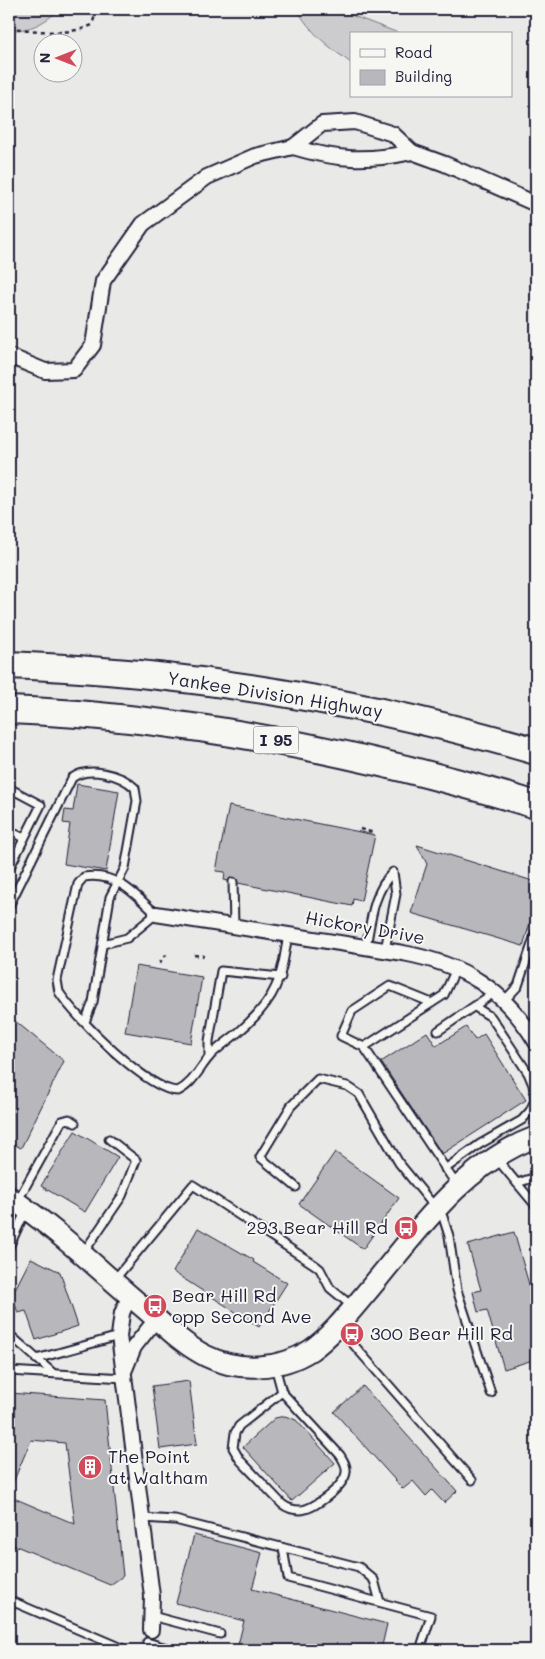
<svg xmlns="http://www.w3.org/2000/svg" width="545" height="1659" viewBox="0 0 545 1659" font-family="Mali,sans-serif">
<rect width="100%" height="100%" fill="#e9e9e7"/>
<filter id="ink" filterUnits="userSpaceOnUse"><feTurbulence type="fractalNoise" baseFrequency=".02" numOctaves="2"/><feDisplacementMap in="SourceGraphic" scale="10" xChannelSelector="R" yChannelSelector="G"/><feConvolveMatrix kernelMatrix="1 2 1 2 8 2 1 2 1" color-interpolation-filters="sRGB"/></filter>
<g filter="url(#ink)">
<g fill="#ccccce" stroke="#777784">
<path d="M9,9H60C44,23 31,31 9,30Z"/>
<path d="M297,9H335L401,34H351V63C329,47 310,33 297,9Z"/>
</g>
<g fill="#b8b8bc" stroke="#22223b">
<polygon points="77,784 119,791 106,871 64,864 70,824 63,823 65,810 73,811"/>
<polygon points="229,806 375,835 361,901 353,899 352,906 238,883 233,877 228,881 224,880 225,872 216,871"/>
<polygon points="417,845 536,882 536,904 523,946 411,913 427,864"/>
<polygon points="136,966 202,977 191,1043 125,1032"/>
<polygon points="9,1016 64,1061 21,1148 9,1142"/>
<polygon points="466,1027 475,1040 484,1034 526,1100 442,1154 381,1062 427,1032 436,1046"/>
<polygon points="75,1131 118,1157 85,1212 41,1186"/>
<polygon points="335,1152 399,1198 363,1249 299,1204"/>
<polygon points="198,1228 254,1260 253,1262 287,1283 259,1327 173,1272"/>
<polygon points="514,1232 536,1309 536,1359 504,1369 487,1310 478,1312 473,1292 481,1290 468,1245"/>
<polygon points="31,1258 60,1272 78,1326 36,1340 26,1311 18,1313 12,1295"/>
<polygon points="189,1381 197,1444 160,1449 152,1386"/>
<polygon points="363,1386 457,1491 444,1503 432,1490 426,1496 413,1481 403,1489 334,1412"/>
<polygon points="9,1393 105,1400 123,1576 110,1585 9,1543 9,1496 75,1524 65,1443 31,1440 9,1492"/>
<polygon points="285,1416 296,1420 335,1463 292,1501 243,1447 275,1418"/>
<polygon points="194,1535 262,1553 252,1589 387,1624 381,1650 260,1650 238,1645 244,1621 176,1603"/>
</g>
<g fill="none" stroke-linecap="round" stroke-linejoin="round">
<g stroke="#22223b" stroke-width="11">
<g id="lane">
<polyline points="9,788 41,805 9,869"/>
<polyline points="9,831 24,838"/>
<polyline points="233,882 234,926"/>
<path d="M9,906L72,778C88,766 121,774 135,788L137,801L125,868L110,897L93,1002L85,1022"/>
<path d="M103,944L127,938L156,914C135,894 116,872 84,877L78,884L57,980L59,992C75,1017 148,1091 178,1091C193,1084 200,1067 211,1055C220,1046 231,1039 241,1030C277,998 281,980 288,934"/>
<path d="M366,947C371,921 373,892 393,872L396,894L385,950"/>
<polyline points="505,1000 518,986 536,932"/>
<polyline points="432,1003 390,986 352,1011 341,1036 364,1047 444,995 456,969"/>
<polyline points="438,1031 495,992"/>
<polyline points="364,1047 458,1187"/>
<polyline points="209,1057 209,1041 221,971 281,977"/>
<polyline points="496,1158 536,1206"/>
<polyline points="445,1169 480,1144 522,1120 530,1111 535,1100 533,1085 528,1073 491,1017 475,1007"/>
<polyline points="517,1183 536,1177"/>
<polyline points="296,1187 260,1157 291,1106 318,1079 347,1086 359,1094 399,1163 443,1217 449,1236 457,1290 491,1393"/>
<polyline points="18,1200 62,1121 69,1119 75,1123"/>
<polyline points="9,1247 26,1210"/>
<polyline points="84,1252 122,1196 136,1160 109,1139"/>
<polyline points="115,1279 193,1185 315,1265 320,1269 330,1288 353,1307"/>
<polyline points="339,1328 472,1480"/>
<polyline points="9,1334 53,1373"/>
<polyline points="36,1359 119,1336"/>
<path d="M275,1366L282,1392L340,1455C343,1460 347,1465 346,1472C345,1486 313,1510 300,1510C293,1510 287,1508 282,1504L240,1460L233,1448L235,1433L239,1426L282,1392"/>
<polyline points="9,1371 124,1378"/>
<polyline points="142,1518 175,1520 359,1567 374,1580 380,1602"/>
<polyline points="283,1548 288,1578 431,1616 420,1650"/>
<polyline points="9,1600 126,1650"/>
<polyline points="152,1616 220,1634"/>
<polyline points="147,1642 173,1650"/>
</g>
</g>
<g stroke="#22223b" stroke-width="18">
<g id="street">
<path d="M293,147C336,160 367,162 412,152"/>
<polyline points="9,356 45,371 74,370 93,345 103,281 143,224 207,177 255,156 293,147 322,124 355,122 393,134 412,152 445,164 536,204"/>
<path d="M156,914L403,953C463,964 504,989 536,1042"/>
<polyline points="130,1295 122,1313 119,1336 152,1596 151,1630"/>
<polyline points="125,1369 134,1347 157,1318"/>
</g>
</g>
<g stroke="#22223b" stroke-width="24">
<path id="secondary" d="M9,1197C57,1229 99,1270 143,1307C163,1324 182,1344 206,1356C238,1372 280,1370 311,1350C332,1335 349,1313 366,1293C415,1235 462,1164 536,1137"/>
</g>
<g stroke="#22223b" stroke-width="30">
<g id="highway">
<path d="M9,665C188,672 364,701 536,751"/>
<path d="M9,710C188,717 365,753 536,805"/>
</g>
</g>
<g stroke="#22223b" stroke-width="2.5" stroke-dasharray="4 4" stroke-linecap="butt">
<path d="M9,28C35,30 68,37 92,25L97,9"/>
<polyline points="360,829 374,833"/>
<polyline points="194,955 204,956"/>
<polyline points="160,964 162,958 168,954"/>
</g>
<use href="#lane" stroke="#f6f6f2" stroke-width="7"/>
<use href="#street" stroke="#f6f6f2" stroke-width="14"/>
<use href="#secondary" stroke="#f6f6f2" stroke-width="20"/>
<use href="#highway" stroke="#f6f6f2" stroke-width="26"/>
</g>
</g>
<defs>
<g id="bus-disc" transform="scale(1.25)"><circle r="9.5" fill="#d1495b" stroke="#f6f6f2"/><path d="M-5-6H5V4H4V6H2V4H-2V6H-4V4H-5ZM-3.5-4V0h7V-4ZM-3.5 1.2v1.5H-2V1.2ZM2 1.2v1.5H3.5V1.2Z" fill="#fff"/></g>
<g id="building-disc" transform="scale(1.25)"><circle r="9.5" fill="#d1495b" stroke="#f6f6f2"/><path d="M-4-6H4V6H1V3H-1V6H-4ZM-2.5-4.3h1.7v1.8h-1.7ZM.8-4.3h1.7v1.8H.8ZM-2.5-1h1.7V.8h-1.7ZM.8-1h1.7V.8H.8Z" fill="#fff"/></g>
</defs>
<g fill-rule="evenodd">
<use href="#bus-disc" x="406" y="1228"/>
<use href="#bus-disc" x="155" y="1306"/>
<use href="#bus-disc" x="352" y="1334"/>
<use href="#building-disc" x="90" y="1467"/>
</g>
<g text-anchor="middle" stroke-width="4" stroke-linejoin="round" paint-order="stroke">
<rect fill="#f6f6f2" stroke="#626272" stroke-width="1" x="253.5" y="726.5" width="45" height="27" rx="4"/>
<g font-size="16" font-weight="bold" fill="#22223b">
<text x="276" y="746">I 95</text>
</g>
<g font-size="18" fill="#22223b" stroke="#f6f6f2">
<text transform="translate(275 695) rotate(9)" y="6">Yankee Division Highway</text>
<text transform="translate(365 928) rotate(10)" y="6">Hickory Drive</text>
</g>
<g font-size="18" fill="#22223b" stroke="#f6f6f2" text-anchor="start">
<text x="388" y="1234" text-anchor="end">293 Bear Hill Rd</text>
<text x="172" y="1302">Bear Hill Rd<tspan x="172" dy="21">opp Second Ave</tspan></text>
<text x="370" y="1340">300 Bear Hill Rd</text>
<text x="108" y="1463">The Point<tspan x="108" dy="21">at Waltham</tspan></text>
</g>
</g>
<rect width="545" height="1659" fill="none" stroke="#f6f6f2" stroke-width="30"/>
<rect x="15" y="15" width="515" height="1629" fill="none" stroke="#22223b" stroke-width="2" filter="url(#ink)"/>
<rect x="350" y="32" width="162" height="65" fill="#f6f6f2" stroke="#a1a1a9"/>
<rect x="360" y="49" width="25" height="8" fill="#f6f6f2" stroke="#a1a1a9"/>
<text x="395" y="58" font-size="15" fill="#22223b">Road</text>
<rect x="360" y="70" width="25" height="15" fill="#b8b8bc" stroke="#a1a1a9"/>
<text x="395" y="82" font-size="15" fill="#22223b">Building</text>
<g transform="translate(58 58) rotate(270)"><circle r="24" fill="#f6f6f2" stroke="#a1a1a9"/>
<path d="M0-4L9 19L0 12L-9 19Z" fill="#d1495b"/>
<text y="-8" font-size="14" font-weight="bold" text-anchor="middle" fill="#22223b">N</text>
</g>
</svg>
